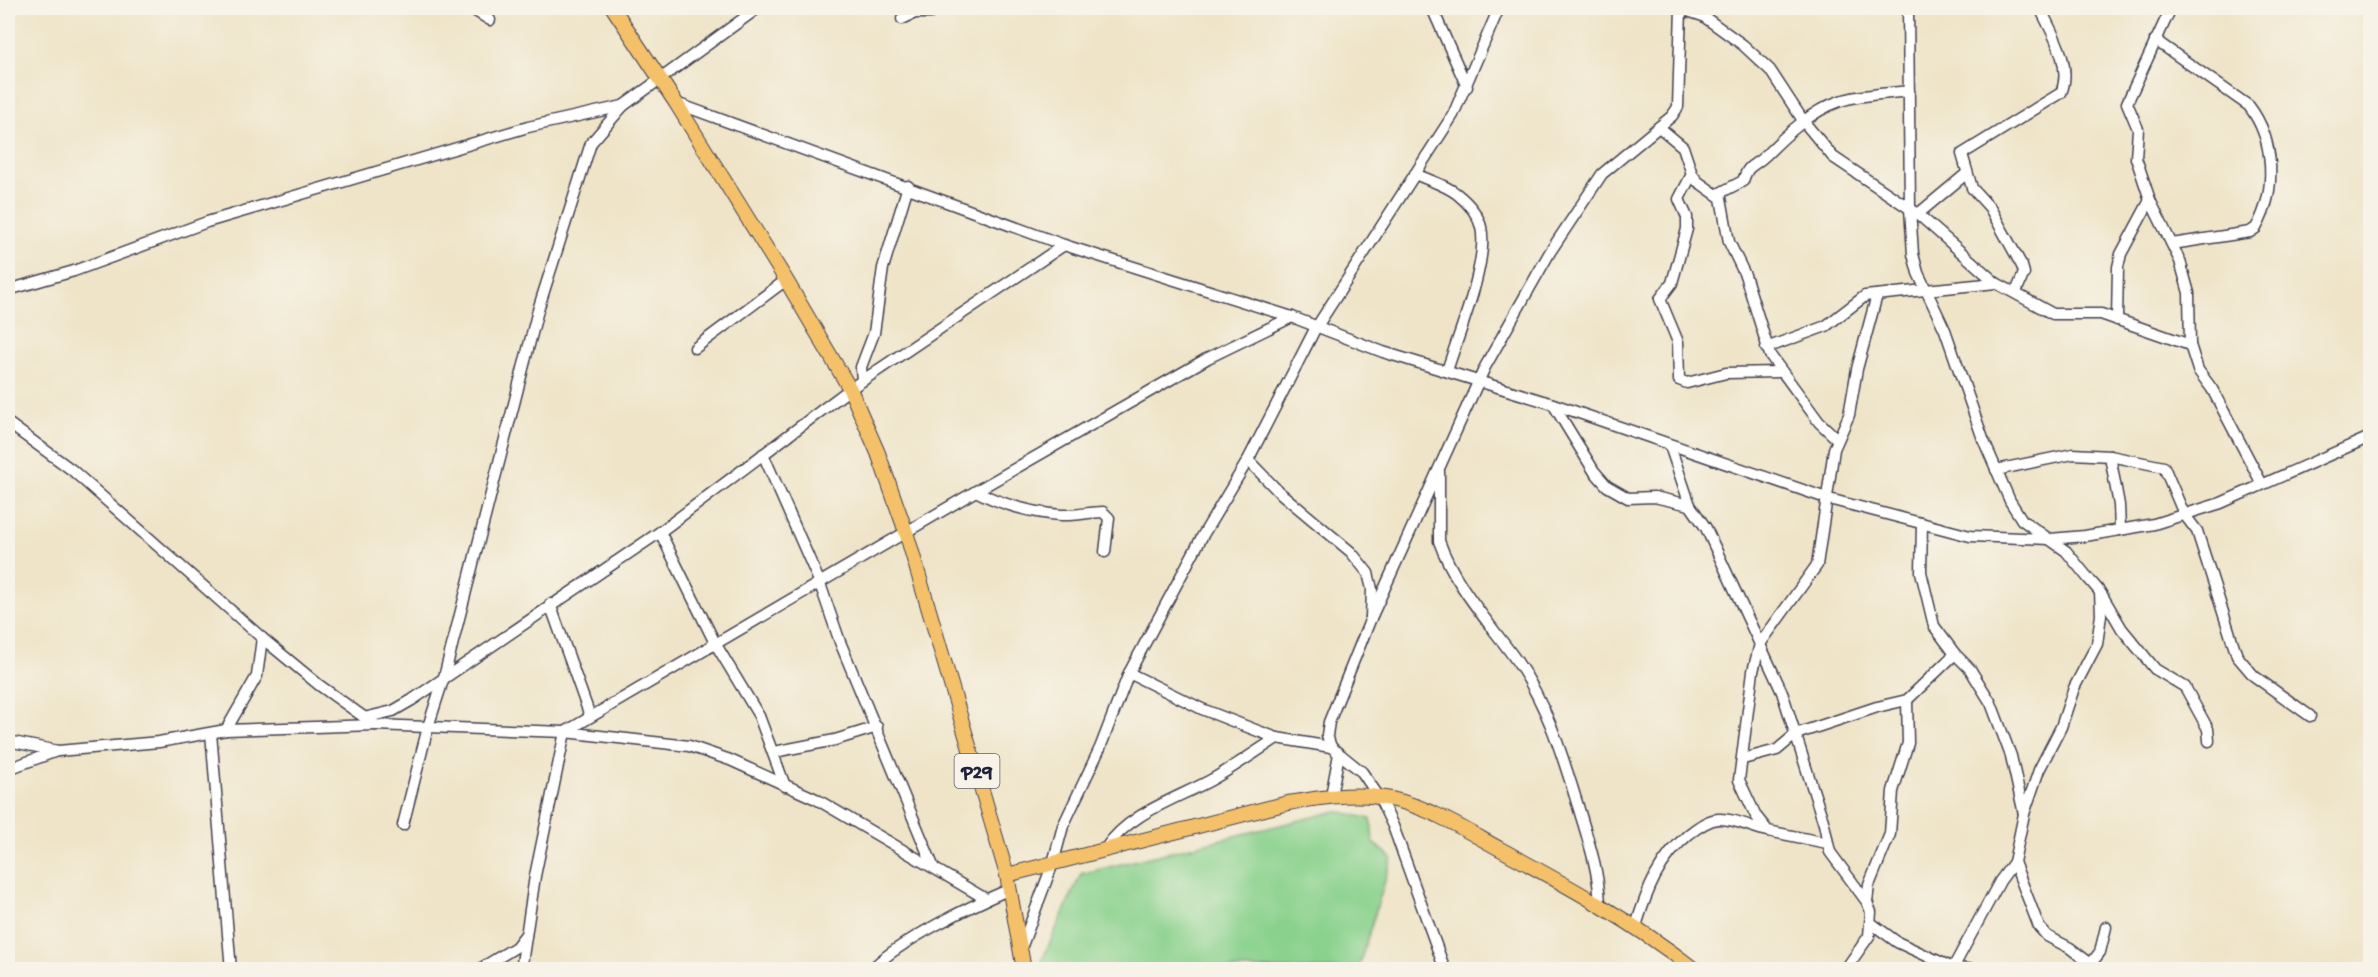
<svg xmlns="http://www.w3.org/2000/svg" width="2378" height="977" viewBox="0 0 2378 977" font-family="'Gochi Hand',sans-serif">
<rect width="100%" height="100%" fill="#f7f3e8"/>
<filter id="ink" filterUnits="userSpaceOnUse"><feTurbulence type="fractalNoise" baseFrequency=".0167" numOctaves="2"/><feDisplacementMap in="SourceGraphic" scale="12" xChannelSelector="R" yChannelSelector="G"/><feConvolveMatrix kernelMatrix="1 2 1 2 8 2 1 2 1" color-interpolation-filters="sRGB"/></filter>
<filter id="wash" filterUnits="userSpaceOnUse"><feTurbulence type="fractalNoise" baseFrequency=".008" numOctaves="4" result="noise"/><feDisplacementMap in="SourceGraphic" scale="24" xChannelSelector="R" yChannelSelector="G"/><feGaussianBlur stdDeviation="1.35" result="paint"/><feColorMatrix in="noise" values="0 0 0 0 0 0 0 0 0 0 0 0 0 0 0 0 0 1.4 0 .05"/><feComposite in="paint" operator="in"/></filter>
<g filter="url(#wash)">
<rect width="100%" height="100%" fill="#efe4c8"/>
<polygon fill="#89d18c" stroke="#567a64" stroke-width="1.5" points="1337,811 1371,819 1373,842 1392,858 1358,969 1043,969 1042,960 1081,874"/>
</g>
<g filter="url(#ink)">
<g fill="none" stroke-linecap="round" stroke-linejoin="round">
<g stroke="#413f50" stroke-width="13">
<g id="minor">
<polyline points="470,8 490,20"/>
<polyline points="1432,8 1467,87"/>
<polyline points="1679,8 1703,16 1743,45 1770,70 1804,122 1833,157 1918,214 1996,283 2053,314 2101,314 2190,345"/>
<polyline points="1908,8 1910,209 1913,254 1918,273 1945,330 1983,439 2010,501 2022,520 2066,551 2088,578 2100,592 2101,615 2097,644 2074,688 2061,727 2039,770 2024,814 2014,862 2000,881 1953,968"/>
<polyline points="2171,8 2127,103 2138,129 2136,158 2150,200 2180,261 2189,293 2190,345 2198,370 2212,389 2262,484"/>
<polyline points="902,19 915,13 931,13 936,8"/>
<path d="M2155,40L2249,106C2275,140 2277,191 2256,228L2250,232L2172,244"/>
<polyline points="676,103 1064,245 1292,317 1383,352 1553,404 1829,499 1970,536 2050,539 2085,536 2154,524 2221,503 2370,437"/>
<polyline points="1659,127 1683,147 1692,174 1697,181 1721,198 1729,242 1745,275 1770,355 1819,422 1837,439"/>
<path d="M1415,174C1428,180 1446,185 1457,194C1467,202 1478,214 1481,227C1489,262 1458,335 1447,371"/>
<polyline points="1692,174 1679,199 1687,217 1687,229 1672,283 1660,299 1678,342 1679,380 1687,383 1726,373 1780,372"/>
<path d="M1718,194L1743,181C1749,162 1753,168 1766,155C1786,135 1811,111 1840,101C1861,94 1886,94 1909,91"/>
<polyline points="1918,214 1966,174"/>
<polyline points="8,290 74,271 207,222 528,127 623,106"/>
<path d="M2016,292L2024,273L2022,266L1990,208L1972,188L1962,154L2061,93C2073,65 2052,33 2040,8"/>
<polyline points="2117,320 2118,267 2121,254 2150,200"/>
<polyline points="695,348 786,280"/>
<polyline points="1766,348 1826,326 1865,296 1996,283"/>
<polyline points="862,381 861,367 874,333 883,268 908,186"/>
<polyline points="1553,404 1594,471 1607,486 1628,498 1654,497 1690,505"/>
<polyline points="8,423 72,470 262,638 319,685 375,725 428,727 444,677 538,310 591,143 623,106 758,8"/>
<polyline points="1670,446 1690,505 1706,528 1782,692 1824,824 1830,852 1867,902 1871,912 1869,936 1845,970"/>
<polyline points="763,454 819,581 840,642 933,866"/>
<polyline points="2110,456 2119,505 2120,530"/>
<polyline points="1248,460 1278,491 1351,552 1368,573 1372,589 1371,618 1329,722 1327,735 1331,747 1362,772 1379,797 1393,826 1445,970"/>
<polyline points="1996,470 2073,454 2110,456 2164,467 2184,514 2197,531 2237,656 2254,676 2310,716"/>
<path d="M1439,472V541C1455,586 1489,622 1516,660C1547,704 1562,754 1578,806C1588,840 1598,867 1600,903"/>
<path d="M976,491C1000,504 1032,513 1061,515C1075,516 1089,512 1103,512L1109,518L1105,552"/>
<polyline points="1922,523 1921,572 1934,626 1955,654 1970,669 1991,703 2011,756 2024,814"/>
<polyline points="660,532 715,643 759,716 785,786"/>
<polyline points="2102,595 2122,629 2155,669 2185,687 2208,729 2209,741"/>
<polyline points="550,604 590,716"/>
<polyline points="1371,618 1485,367 1550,252 1602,174 1672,116 1678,107 1681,8"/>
<polyline points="1129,673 1202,709 1258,731 1277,738 1331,747"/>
<polyline points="368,717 393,711 412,700 660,532 850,389 1064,245"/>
<polyline points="226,730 257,676 262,638"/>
<polyline points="211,733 231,970"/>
<polyline points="8,741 58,751 159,742 226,730 375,725"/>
<polyline points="774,752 835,740 877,727"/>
<polyline points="1743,759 1777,750 1796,734 1877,707 1907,700 1955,654"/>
<polyline points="8,769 57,751"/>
<polyline points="1331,796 1339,754"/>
<polyline points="403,825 428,727 565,732 976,491 1208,358 1292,317"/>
<polyline points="1827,843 1768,831 1756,816 1739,780 1753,671 1760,644 1817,565 1834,449 1849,415 1857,369 1877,295"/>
<path d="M1105,849C1129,813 1174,800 1211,780C1234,767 1255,752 1277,738"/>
<polyline points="2014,862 2039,927 2047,936 2070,948 2092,965"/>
<polyline points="1867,902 1869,885 1890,834 1893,791 1908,743 1907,700"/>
<polyline points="1871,923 1897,942 1953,968 1978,970"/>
<path d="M1636,926C1647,890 1659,859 1689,834C1697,828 1707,820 1718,819C1734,818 1752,828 1768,831"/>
<polyline points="1020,951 1053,863 1063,826 1100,748 1129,673 1203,535 1248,460 1314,331 1453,115 1499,8"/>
<polyline points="2087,969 2100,952 2106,927"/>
<polyline points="478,970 516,947 526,934"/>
<polyline points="521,970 535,876 565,732 689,746 730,760 816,799 986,899"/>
<path d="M871,970C898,941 973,905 1010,889"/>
</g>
</g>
<g stroke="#413f50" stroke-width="16">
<g id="major">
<path d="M613,8L676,103L786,280L850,389L878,453L906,532L1007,875L1288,803C1318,798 1348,793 1379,797C1422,802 1463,829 1500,849C1568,886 1634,922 1695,970"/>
<polyline points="1007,875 1024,970"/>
</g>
</g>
<use href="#minor" stroke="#fff" stroke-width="10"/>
<use href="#major" stroke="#f4c16a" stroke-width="14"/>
</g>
</g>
<g text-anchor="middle" stroke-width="5" stroke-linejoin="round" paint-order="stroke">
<rect fill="#f7f3e8" stroke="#62616f" stroke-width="1.5" x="954.5" y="754" width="45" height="34" rx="4.5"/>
<g font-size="20" font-weight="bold" fill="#22223b">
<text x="977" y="778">P29</text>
</g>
</g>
<rect width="2378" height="977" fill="none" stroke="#f7f3e8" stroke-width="30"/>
</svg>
